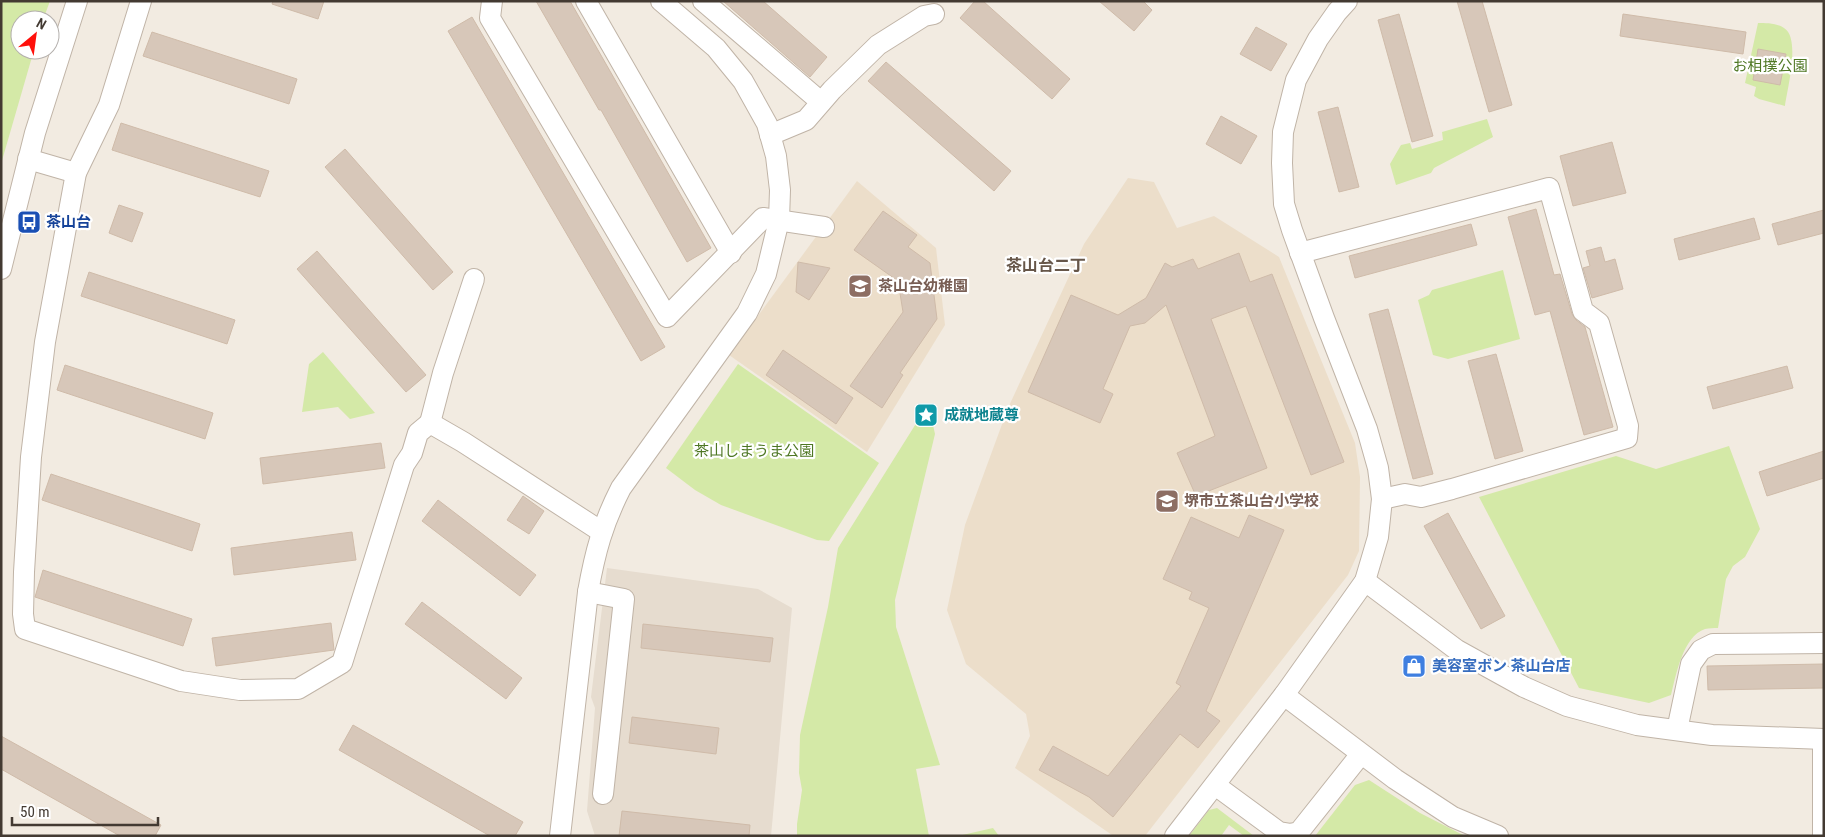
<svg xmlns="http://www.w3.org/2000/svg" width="1825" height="837" viewBox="0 0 1825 837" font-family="'Roboto Condensed','Noto Sans JP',sans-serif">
<rect width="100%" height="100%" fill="#f2ebe1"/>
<polygon fill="#e6dccf" points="607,568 758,589 792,608 771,836 595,836 587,811 595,708 591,697"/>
<g fill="#ecdeca">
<polygon points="1128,178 1154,182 1177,228 1214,216 1279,257 1355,443 1360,477 1359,551 1348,575 1145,836 1112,835 1015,768 1030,736 1026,714 966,664 947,610 965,525 1008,408 1084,244"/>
<polygon points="857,181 936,248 945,325 867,452 729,355"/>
</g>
<g fill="#d4e9a7">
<polygon points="1,1 50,1 43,20 20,20 20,50 34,50 1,164"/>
<path d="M1758,23C1766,23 1777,23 1784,28C1801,38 1787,90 1785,106L1759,99L1754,96L1756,87L1745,83Z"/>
<polygon points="1487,119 1493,137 1434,168 1431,173 1396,185 1390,164 1401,145 1410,143 1412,149 1443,140 1442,132"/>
<polygon points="1503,270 1520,339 1448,359 1433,355 1418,300 1429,295 1432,290"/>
<polygon points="323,352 375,413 350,419 338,407 302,412 309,364"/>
<polygon points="738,364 879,463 829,541 817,540 721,505 695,490 666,468"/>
<polygon points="917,422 925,422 933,425 935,434 895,600 896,627 940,765 916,769 929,836 797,836 797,824 802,790 799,773 800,735 828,607 838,548"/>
<path d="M1729,446L1760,529L1745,557L1733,566L1726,579L1718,628C1714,628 1709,628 1705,629C1683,636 1676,675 1671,695L1649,703L1579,688L1479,497L1616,456L1656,469Z"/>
<polygon points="1369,780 1420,813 1465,836 1315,836 1355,785"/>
<polygon points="1217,808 1254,836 1244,836 1229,825 1221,836 1189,836 1209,810"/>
<polygon points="993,828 999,836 958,836"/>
</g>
<g fill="#d7c7b9" stroke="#cfbba9">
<polygon points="273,1 324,1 318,19 272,4"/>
<polygon points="536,1 570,1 711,248 687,262 601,110 599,110"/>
<polygon points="723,1 763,1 827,57 810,77"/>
<polygon points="975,1 983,1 1070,79 1052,99 960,18"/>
<polygon points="1099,1 1143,1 1152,10 1134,31"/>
<polygon points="1457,1 1482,1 1512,105 1489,112"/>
<polygon points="1399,14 1433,136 1412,142 1378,20"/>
<polygon points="1623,14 1746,32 1743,54 1620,36"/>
<polygon points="472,17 665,347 641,361 448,31"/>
<polygon points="1256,27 1287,44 1271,71 1240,54"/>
<polygon points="152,32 297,79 289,104 143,56"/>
<polygon points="1758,49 1786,54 1780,85 1753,80"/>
<polygon points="886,62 1011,171 994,191 868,81"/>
<polygon points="1338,107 1359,187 1339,192 1318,112"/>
<polygon points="1221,116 1257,136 1241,164 1206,144"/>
<polygon points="121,123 269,171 260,197 112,150"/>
<polygon points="1612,142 1626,193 1573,206 1560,156"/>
<polygon points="345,149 453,272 433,290 325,167"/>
<polygon points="119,205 143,213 132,242 109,233"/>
<polygon points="1536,209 1554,275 1560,274 1572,314 1576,320 1585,327 1613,427 1584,435 1550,311 1535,315 1508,217"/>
<polygon points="1824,210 1824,233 1778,245 1772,224"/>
<polygon points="883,211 917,235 908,247 930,263 937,319 900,373 903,375 882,408 850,386 903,312 898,281 854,250"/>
<polygon points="1754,218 1760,239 1679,260 1674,239"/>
<polygon points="1471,224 1477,245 1355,278 1349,256"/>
<polygon points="1601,247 1605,262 1615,259 1623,289 1592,298 1583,268 1590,266 1586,251"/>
<polygon points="317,251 426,375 406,392 297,269"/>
<polygon points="1239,253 1250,282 1272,274 1344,462 1311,475 1246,306 1211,319 1267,468 1196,496 1177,453 1215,436 1166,305 1145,323 1130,326 1103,389 1113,394 1100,423 1028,392 1071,295 1118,315 1146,298 1165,263 1172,267 1193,259 1198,269"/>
<polygon points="798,262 830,268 809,300 796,292"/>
<polygon points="89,272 235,320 227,344 81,296"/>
<polygon points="1388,309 1433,474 1413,479 1369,314"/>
<polygon points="783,350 853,398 836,424 766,375"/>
<polygon points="1496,354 1523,451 1495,459 1468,361"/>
<polygon points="65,365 213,413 205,439 57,390"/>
<polygon points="1787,366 1793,388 1713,409 1707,387"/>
<polygon points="381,443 385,468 263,484 260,458"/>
<polygon points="1824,451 1824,478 1767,496 1759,472"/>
<polygon points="51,474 200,524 192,551 42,500"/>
<polygon points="523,496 544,511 529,534 507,520"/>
<polygon points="438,500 536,575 520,596 422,521"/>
<polygon points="1448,513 1505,616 1481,629 1424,526"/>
<polygon points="1249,515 1284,530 1206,711 1220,721 1198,748 1180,734 1113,817 1089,797 1039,770 1053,746 1108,776 1181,686 1176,683 1209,608 1189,599 1192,592 1163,579 1191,517 1239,538"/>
<polygon points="352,532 356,560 234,575 231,548"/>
<polygon points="43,570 192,619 183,646 35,597"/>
<polygon points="422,602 522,678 506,699 405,624"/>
<polygon points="331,623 334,650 216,666 212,638"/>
<polygon points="643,624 773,638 770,662 641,648"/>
<polygon points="1824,664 1824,688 1708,690 1707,666"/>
<polygon points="632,717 719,728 716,754 629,743"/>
<polygon points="353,725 523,822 515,836 490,836 339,750"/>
<polygon points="1,736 161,825 155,836 120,836 1,769"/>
<polygon points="622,811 750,825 749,836 619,836"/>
</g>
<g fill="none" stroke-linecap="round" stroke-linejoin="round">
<g stroke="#c0b4a7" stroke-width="22">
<g id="minor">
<polyline points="141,1 109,105 76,173 45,342 31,457 24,572 23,614 25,629 181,681 240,690 298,689 342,663 404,465 412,453 418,433 430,423 463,442 602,532"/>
<polyline points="492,1 490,18 667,317 763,218 824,227"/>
<polyline points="586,1 731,253"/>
<polyline points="703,1 821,102"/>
<polyline points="770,135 806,120 832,90 878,45 924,16 934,14"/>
<polyline points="28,159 76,173"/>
<polyline points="1300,253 1549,188 1583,311 1599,323 1628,426 1627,438 1452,489 1421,497 1405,494 1382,499"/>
<polyline points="1,269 35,133 77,1"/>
<polyline points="430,423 443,373 474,279"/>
<polyline points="1365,581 1457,650 1524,687 1567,706 1637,725 1712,735 1824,739"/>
<polyline points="588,592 624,599 603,794"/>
<polyline points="1284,695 1395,779 1453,817 1498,836"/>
<polyline points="1677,730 1691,664 1701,650 1713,644 1824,643"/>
<polyline points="1215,785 1279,832 1291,834 1299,832 1361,754"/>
<path d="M560,836L588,592C595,552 603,523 621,488L747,313L766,274L779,220L780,190L776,156L767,124L743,81L716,48L661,1"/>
<polyline points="1175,836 1284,695 1365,581 1378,537 1382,499 1378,468 1367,429 1324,318 1292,230 1284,204 1282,163 1283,132 1296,80 1318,39 1337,12 1347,1"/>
<polyline points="1823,836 1823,739"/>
</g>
</g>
<use href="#minor" stroke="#fff" stroke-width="20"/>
</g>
<defs>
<g id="bus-square" transform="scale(1.25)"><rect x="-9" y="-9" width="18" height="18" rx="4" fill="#1a4fb4" stroke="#fff"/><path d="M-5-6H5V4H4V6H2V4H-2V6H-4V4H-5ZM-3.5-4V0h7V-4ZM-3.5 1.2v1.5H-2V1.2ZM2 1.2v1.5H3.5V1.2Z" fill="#fff"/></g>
<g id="school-square" transform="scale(1.25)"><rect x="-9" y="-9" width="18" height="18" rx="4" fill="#8d6e63" stroke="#fff"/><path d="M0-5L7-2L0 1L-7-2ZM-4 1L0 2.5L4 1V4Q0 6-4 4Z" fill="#fff"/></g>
<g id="sight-square" transform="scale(1.25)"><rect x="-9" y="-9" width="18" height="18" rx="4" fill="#0f9aa8" stroke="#fff"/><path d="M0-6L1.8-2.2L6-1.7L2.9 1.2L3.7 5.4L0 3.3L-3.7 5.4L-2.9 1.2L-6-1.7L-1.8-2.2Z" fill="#fff"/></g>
<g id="shop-square" transform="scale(1.25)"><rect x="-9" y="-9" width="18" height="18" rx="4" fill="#3f7fe0" stroke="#fff"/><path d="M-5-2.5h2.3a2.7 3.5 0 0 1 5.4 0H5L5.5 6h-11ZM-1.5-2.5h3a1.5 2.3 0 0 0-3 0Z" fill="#fff"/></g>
</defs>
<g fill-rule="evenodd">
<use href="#bus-square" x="29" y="222"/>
<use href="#school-square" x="860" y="286"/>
<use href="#sight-square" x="926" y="415"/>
<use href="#school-square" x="1167" y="501"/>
<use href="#shop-square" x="1414" y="666"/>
</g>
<g text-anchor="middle" stroke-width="4.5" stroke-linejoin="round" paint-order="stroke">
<g font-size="15" fill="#4e7723" stroke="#fff">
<text x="1770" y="71">お相撲公園</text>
<text x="754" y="456">茶山しまうま公園</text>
</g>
<g font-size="15" font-weight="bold" fill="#164399" stroke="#fff" text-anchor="start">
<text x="46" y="227">茶山台</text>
</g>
<g font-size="15" font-weight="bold" fill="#785e54" stroke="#fff" text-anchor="start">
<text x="878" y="291">茶山台幼稚園</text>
<text x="1184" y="506">堺市立茶山台小学校</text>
</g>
<g font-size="15" font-weight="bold" fill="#0d838f" stroke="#fff" text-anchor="start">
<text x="944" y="420">成就地蔵尊</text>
</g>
<g font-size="15" font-weight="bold" fill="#366cbe" stroke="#fff" text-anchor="start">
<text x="1432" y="671">美容室ボン 茶山台店</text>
</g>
<g font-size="16" font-weight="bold" fill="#665649" stroke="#fff">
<text x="1046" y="271">茶山台二丁</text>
</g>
</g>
<rect width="1825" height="837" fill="none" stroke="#433a32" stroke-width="5"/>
<g transform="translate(35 35) rotate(29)"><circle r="24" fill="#ffffff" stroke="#b4b0ad"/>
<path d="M0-4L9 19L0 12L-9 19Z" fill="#ff100b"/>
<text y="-8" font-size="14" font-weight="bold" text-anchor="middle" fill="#433a32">N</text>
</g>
<path d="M12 817v8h146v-8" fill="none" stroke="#433a32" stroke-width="2.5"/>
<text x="20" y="817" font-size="15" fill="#433a32" stroke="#ffffff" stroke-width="4" paint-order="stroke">50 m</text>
</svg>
